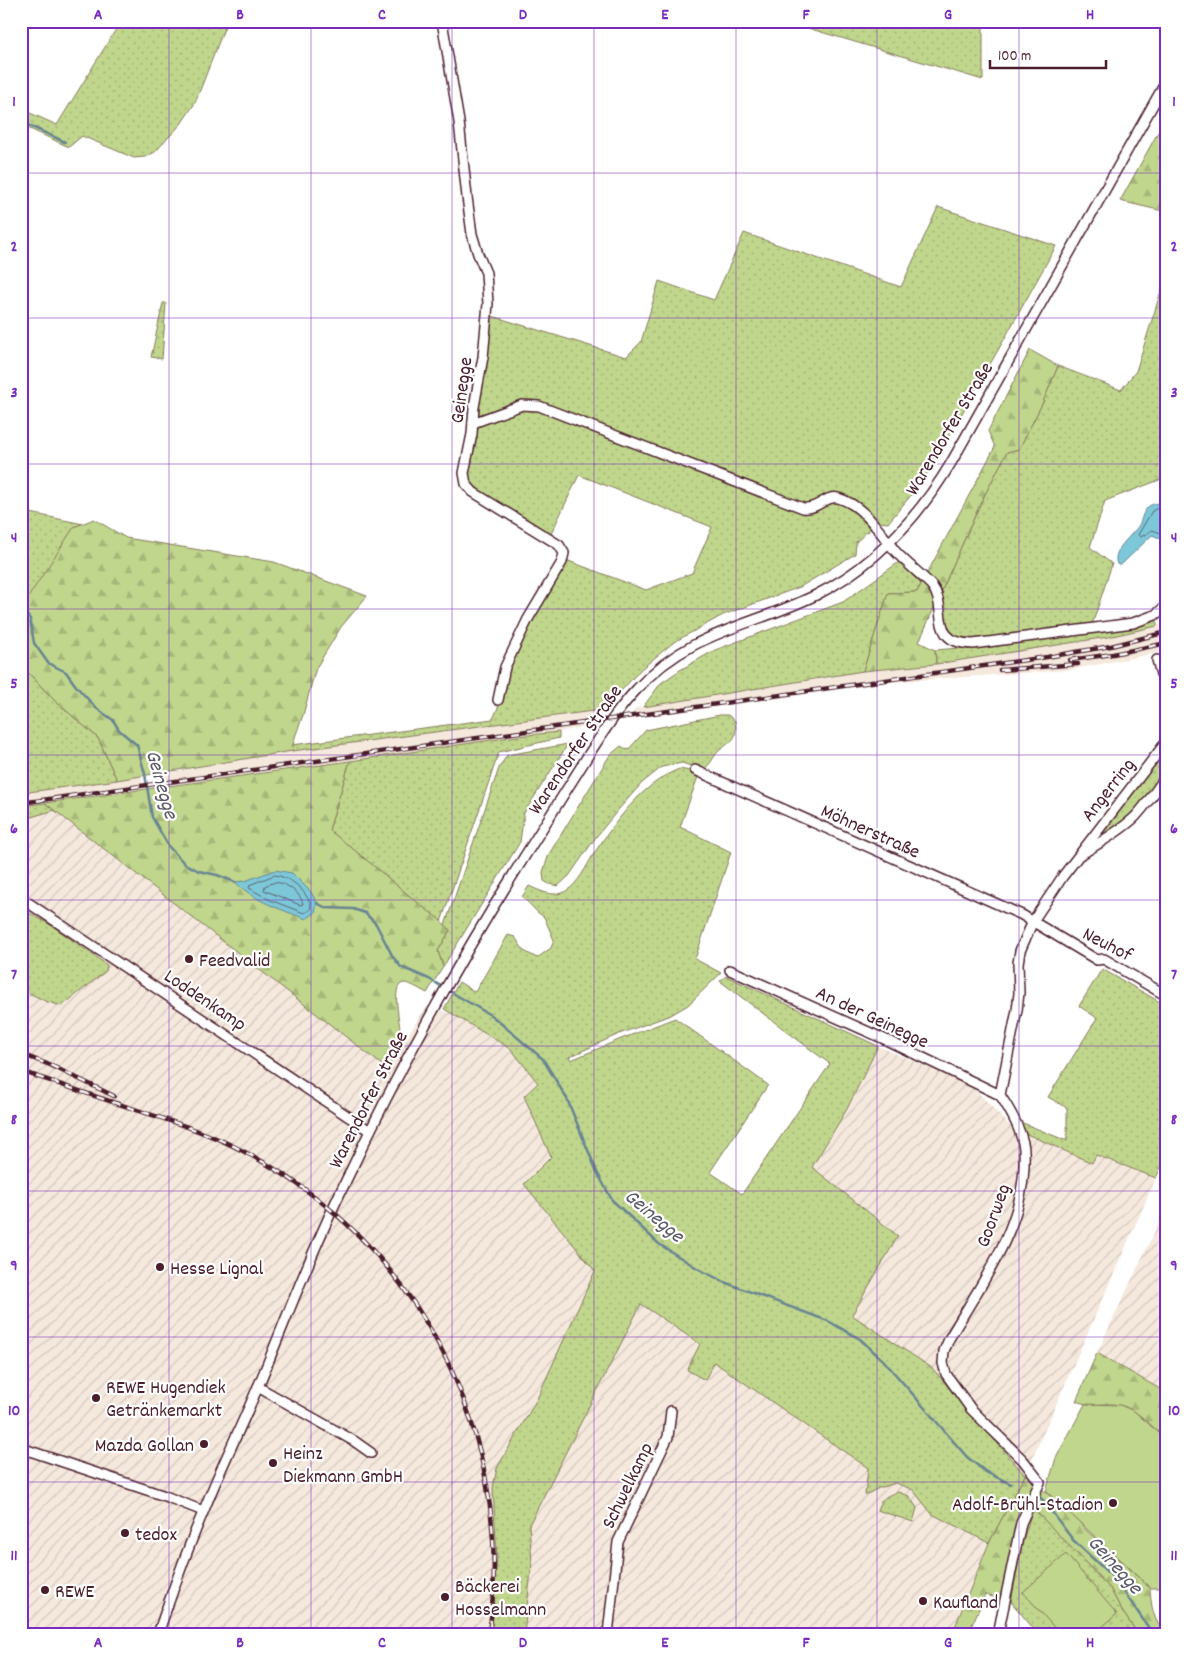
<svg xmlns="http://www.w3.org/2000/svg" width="1188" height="1655" viewBox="0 0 1188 1655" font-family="Dekko,sans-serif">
<defs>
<pattern id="industrial-furrows" width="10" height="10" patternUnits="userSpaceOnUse" patternTransform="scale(1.25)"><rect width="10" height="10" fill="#f5e9de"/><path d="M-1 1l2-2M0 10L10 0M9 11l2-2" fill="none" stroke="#d4c7bf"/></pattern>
<pattern id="grass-dots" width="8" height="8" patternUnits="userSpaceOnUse" patternTransform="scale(1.25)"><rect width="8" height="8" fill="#c0d68c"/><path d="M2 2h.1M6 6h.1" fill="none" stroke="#a6b779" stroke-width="1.8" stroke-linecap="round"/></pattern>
<pattern id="forest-firs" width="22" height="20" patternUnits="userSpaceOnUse" patternTransform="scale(1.25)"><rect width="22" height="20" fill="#c0d68c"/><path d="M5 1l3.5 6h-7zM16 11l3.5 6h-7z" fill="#a6b779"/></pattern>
</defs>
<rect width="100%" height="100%" fill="#fff"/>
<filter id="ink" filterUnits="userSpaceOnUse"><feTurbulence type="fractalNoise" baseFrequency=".02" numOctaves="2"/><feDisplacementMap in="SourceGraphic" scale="10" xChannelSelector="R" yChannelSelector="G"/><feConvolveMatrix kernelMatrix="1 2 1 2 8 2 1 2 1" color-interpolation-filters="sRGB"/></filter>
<g filter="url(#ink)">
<g fill="#f5e9de">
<polygon points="1167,623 1167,651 1070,670 889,682 629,719 636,708 863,671 936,664 1108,637"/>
<polygon points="593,711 605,711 598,724 559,732 154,787 153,775 292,751"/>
<polygon points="141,776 143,788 21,806 21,793"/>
</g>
<g fill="url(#industrial-furrows)">
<polygon points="45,803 386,1068 427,1006 450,1013 512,1049 539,1084 524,1096 551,1157 582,1253 595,1271 989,1543 952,1634 21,1634 21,806"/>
<polygon points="878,1046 972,1086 1011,1127 1092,1162 1096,1154 1156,1178 1025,1475 932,1368 851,1315 812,1167 847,1109"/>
<polygon points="1167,1205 1167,1393 1097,1353"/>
</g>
<g fill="url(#grass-dots)" stroke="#857a5c">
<polygon points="121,21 227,21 195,103 181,124 155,152 145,157 134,158 82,136 69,147 21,125 21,109 57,125"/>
<polygon points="784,21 983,21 983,80"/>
<polygon points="938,207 1056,246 1001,345 929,471 912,494 888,523 878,522 856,542 855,554 800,587 723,615 674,642 641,669 611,702 610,710 593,711 292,751 292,745 493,719 500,703 507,667 531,621 566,560 646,590 692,573 712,527 579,475 550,536 473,489 466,477 489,315 626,357 641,342 659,281 714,300 744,233 901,287"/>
<polygon points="1167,272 1167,477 1105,501 1090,547 1112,564 1092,625 974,640 960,638 953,635 947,630 939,597 981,502 1007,452 1019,449 1043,402 1058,366 1121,390 1136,371"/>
<polygon points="163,303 166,303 162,359 151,357"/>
<polygon points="21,511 83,524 74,527 21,613"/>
<polygon points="899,562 921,584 917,592 888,593 863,671 643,707 661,683 680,670 715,650 843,602"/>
<polygon points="1157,619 1157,626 1108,637 936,664 935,650 984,646"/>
<polygon points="21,665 54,700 98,738 117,780 21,793"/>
<path d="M720,715H728L735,721C739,743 728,741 716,754C712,760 709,766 703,770L682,763L662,767L642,783L618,810L596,837L569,876L558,886L549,884L544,881L543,872L549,854L610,755L621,746L628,750L646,730Z"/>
<polygon points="559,732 559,738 499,752 441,922 329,830 350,761 518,736"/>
<polygon points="568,744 524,813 520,842 443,967 438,951 450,930 445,925 499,768 507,755"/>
<polygon points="1167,745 1167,770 1150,795 1125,822 1096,841 1096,836"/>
<path d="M679,769L690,771L699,774L680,827L731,852L695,959L721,973L688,1005L671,1015L619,1034L569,1057L571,1060L621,1039L675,1018L768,1085L710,1172L742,1194L830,1064L720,981L726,976L878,1046L847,1109L812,1167L898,1236L852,1315L932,1368L1025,1475L989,1543L932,1514L913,1490L896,1483L879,1488L865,1495L868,1468L714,1362L705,1380L687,1370L700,1344L641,1304L529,1525L532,1562L524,1634H491L497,1557L493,1488L497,1468L536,1401L595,1271L524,1184L551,1157L524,1096L538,1083L511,1049L444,1009L459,982L475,992L508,935L515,937L524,951L537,958L551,948L554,940L544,917C535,912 531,904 522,897L529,886C540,891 554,898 566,891C578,884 586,867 593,855C615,822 642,784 679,769Z"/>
<polygon points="45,803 55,810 21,820 21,806"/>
<polygon points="21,908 54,927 107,965 106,971 62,1006 45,1001 21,989"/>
<polygon points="1102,969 1167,1006 1167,1155 1156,1178 1096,1155 1092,1163 1011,1127 1023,1123 1067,1141 1067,1108 1048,1097 1097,1018 1079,1006"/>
<path d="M898,1492L909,1496L917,1508L913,1522L877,1510C881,1499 886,1495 898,1492Z"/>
<polygon points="1033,1508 1110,1588 1122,1611 1138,1634 1038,1634 1011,1602 1022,1544"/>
</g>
<g fill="url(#forest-firs)" stroke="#857a5c">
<polygon points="1167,116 1167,212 1120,201"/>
<polygon points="1030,350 1058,366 1043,402 1019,449 1007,452 981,502 919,642 935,650 936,664 863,671 888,593 917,592 995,447 988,431"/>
<polygon points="94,519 126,538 274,562 367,596 341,627 316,668 303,715 295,737 292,751 117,780 98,738 54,700 21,665 21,613 27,599 74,527"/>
<path d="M350,761L329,830C359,853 388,878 417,902C428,911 441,919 450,930L438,951L443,967L427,993C421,990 412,984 405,983C387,982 404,1034 401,1045C400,1053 391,1062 386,1068L45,803Z"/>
<path d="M1097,1353L1167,1393V1440C1153,1428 1138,1409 1119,1405C1102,1401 1095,1409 1076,1401Z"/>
<path d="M1025,1475L1072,1514L1087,1531L1150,1588C1151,1606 1153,1619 1165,1634H1138L1122,1611L1110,1588L1028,1503L1001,1599L985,1595L968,1634H952L989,1543Z"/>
</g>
<g fill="#c0d68c" stroke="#857a5c">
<polygon points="1085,1404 1120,1405 1134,1411 1167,1440 1167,1588 1150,1588 1046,1491 1056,1458"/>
<polygon points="1066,1554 1117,1614 1094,1634 1060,1634 1023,1592"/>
</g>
<g fill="#7bc8d9" stroke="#678493">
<path d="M1159,503L1164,506L1167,509V541L1152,535L1123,563L1120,565L1117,564C1111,550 1132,536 1139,525C1142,519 1142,513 1148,507C1151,504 1154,504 1159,503Z"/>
<path d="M275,870L292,873L311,892L317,903L315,913L306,919C278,908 258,903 235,882L245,881Z"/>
</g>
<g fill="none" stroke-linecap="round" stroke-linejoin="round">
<g stroke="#5e6371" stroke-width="1">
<polyline points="1167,511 1158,508 1152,511 1138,535 1141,537 1152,530 1167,535"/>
<path d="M275,875C292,878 303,888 311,904L310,910L304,913L270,900L249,888L250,885Z"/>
<path d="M276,882C287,884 301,893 303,904L300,905L264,890L265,886Z"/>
</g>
<g stroke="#678493" stroke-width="2.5">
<polyline points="21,122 65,142"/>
<polyline points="21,608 30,619 34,643 48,663 66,672 76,686 96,708 113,720 119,730 137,745 145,774 152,817 169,847 185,864 199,871 217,875 235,882"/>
<polyline points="317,903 326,908 353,909 365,913 376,924 393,957 401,967 429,979 492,1016 543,1059 567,1099 597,1172 612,1200 659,1244 697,1268 724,1282 828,1321 860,1339 884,1361 967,1457 986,1472 1011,1484"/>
<polyline points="1036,1494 1043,1500 1073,1540 1115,1579 1153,1634"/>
</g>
<g stroke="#4a1f2b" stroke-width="12">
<g id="minor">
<polyline points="442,21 459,122 467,197 472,234 478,254 486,273 488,304 483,357 474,407 472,434 464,473 466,484 473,492 559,545 564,553 562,562 528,619 505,667 498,700"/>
<path d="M473,423L522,405L539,406L803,508C818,510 825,495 838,498C864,505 880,533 896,552C907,564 921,574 932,586C949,608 927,643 973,644L1133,623L1155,615L1167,605"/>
<polyline points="1157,660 1161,674 1167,684"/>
<polyline points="695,770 1022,915 1097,960 1104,959 1167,996"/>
<path d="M1082,854C1100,842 1121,831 1136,816C1148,803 1157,789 1167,775"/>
<polyline points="21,898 370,1131"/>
<polyline points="730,970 882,1038 1000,1095"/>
<polyline points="258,1387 354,1441 371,1453"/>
<polyline points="21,1448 165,1496 203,1511"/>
<path d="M158,1634C172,1592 187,1550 204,1510C221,1467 242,1425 260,1382C287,1317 312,1250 343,1187C396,1074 456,965 523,859C545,824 567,789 589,754C604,731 618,709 637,689C689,631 751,627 816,595C874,566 918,518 951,463L1167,80"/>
<polyline points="608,1634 618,1542 668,1437 671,1411"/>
<path d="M998,1634L1021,1523L1040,1482L1023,1460L971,1409L946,1374L943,1363L944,1351L949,1339C980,1285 1022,1230 1024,1166C1024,1158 1025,1150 1023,1143C1019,1125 1010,1110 1000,1095L1017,1010L1019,993L1018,963L1020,951L1033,921L1063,876L1167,741"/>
</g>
</g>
<use href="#minor" stroke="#fff" stroke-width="9"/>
<g stroke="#4a1f2b" stroke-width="4.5">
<g id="rail">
<polyline points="1070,660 1113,654 1167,643"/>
<polyline points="1000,670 1078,664"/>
<polyline points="21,803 1047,657 1111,646 1167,632"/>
<polyline points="21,1054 50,1065 114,1096"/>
<path d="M21,1071C59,1084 96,1097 134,1109C170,1121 207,1132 241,1150C420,1241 517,1436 489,1634"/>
</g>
</g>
<use href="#rail" stroke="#fff" stroke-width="2.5" stroke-dasharray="8" stroke-linecap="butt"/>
</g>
</g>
<path fill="none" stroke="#7b2cbf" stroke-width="1" stroke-opacity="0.55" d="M169,21V1634M311,21V1634M452,21V1634M594,21V1634M736,21V1634M877,21V1634M1019,21V1634M21,173H1167M21,318H1167M21,464H1167M21,609H1167M21,755H1167M21,900H1167M21,1046H1167M21,1191H1167M21,1337H1167M21,1482H1167"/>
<g fill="#4a1f2b" stroke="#fff" stroke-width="2">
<circle cx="189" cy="959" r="5"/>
<circle cx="160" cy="1267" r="5"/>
<circle cx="96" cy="1398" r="5"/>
<circle cx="204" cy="1444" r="5"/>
<circle cx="273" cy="1463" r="5"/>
<circle cx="1113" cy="1503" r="5"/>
<circle cx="125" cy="1533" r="5"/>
<circle cx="45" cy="1590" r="5"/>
<circle cx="445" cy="1597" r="5"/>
<circle cx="923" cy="1601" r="5"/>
</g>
<g text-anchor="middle" stroke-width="4.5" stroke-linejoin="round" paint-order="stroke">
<g font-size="20" fill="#4a1f2b" stroke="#fff">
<text transform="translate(460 390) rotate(-82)" y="7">Geinegge</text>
<text transform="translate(948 428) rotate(-59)" y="7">Warendorfer Straße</text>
<text transform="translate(574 749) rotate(-56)" y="7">Warendorfer Straße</text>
<text transform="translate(1107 789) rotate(-52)" y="7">Angerring</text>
<text transform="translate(871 830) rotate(24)" y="7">Möhnerstraße</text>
<text transform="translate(1108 943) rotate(27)" y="7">Neuhof</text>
<text transform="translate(206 999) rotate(34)" y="7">Loddenkamp</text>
<text transform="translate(873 1016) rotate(25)" y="7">An der Geinegge</text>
<text transform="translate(367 1099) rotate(-63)" y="7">Warendorfer Straße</text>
<text transform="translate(992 1215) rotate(-70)" y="7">Goorweg</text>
<text transform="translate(626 1485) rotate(-64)" y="7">Schwelkamp</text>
</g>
<g font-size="20" fill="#4a1f2b" stroke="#fff" text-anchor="start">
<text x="199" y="966">Feedvalid</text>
<text x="170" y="1274">Hesse Lignal</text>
<text x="106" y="1393">REWE Hugendiek<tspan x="106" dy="23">Getränkemarkt</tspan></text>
<text x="194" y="1451" text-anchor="end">Mazda Gollan</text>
<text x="283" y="1459">Heinz<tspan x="283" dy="23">Diekmann GmbH</tspan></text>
<text x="1103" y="1510" text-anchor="end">Adolf-Brühl-Stadion</text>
<text x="135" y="1540">tedox</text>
<text x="455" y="1592">Bäckerei<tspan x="455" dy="23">Hosselmann</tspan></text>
<text x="55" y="1597">REWE</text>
<text x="933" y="1608">Kaufland</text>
</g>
<g font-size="21" font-style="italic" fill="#5b5a68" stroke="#fff">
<text transform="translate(163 784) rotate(74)" y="7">Geinegge</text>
<text transform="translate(655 1215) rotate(40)" y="7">Geinegge</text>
<text transform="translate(1116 1564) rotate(48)" y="7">Geinegge</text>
</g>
</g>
<rect width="1188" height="1655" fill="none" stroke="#fff" stroke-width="55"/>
<path d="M990 60v8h116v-8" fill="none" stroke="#4a1f2b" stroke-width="2.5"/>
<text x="998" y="60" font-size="15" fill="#4a1f2b" stroke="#ffffff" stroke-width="4" paint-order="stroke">100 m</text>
<rect x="28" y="28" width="1132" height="1600" fill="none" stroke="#7b2cbf" stroke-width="2"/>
<g font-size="16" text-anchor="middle" font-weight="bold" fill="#7b2cbf">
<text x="98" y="19">A</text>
<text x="240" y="19">B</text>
<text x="382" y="19">C</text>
<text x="523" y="19">D</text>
<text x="665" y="19">E</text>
<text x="806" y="19">F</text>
<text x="948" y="19">G</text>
<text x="1090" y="19">H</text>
<text x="14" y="106">1</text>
<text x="1174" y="106">1</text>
<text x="14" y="251">2</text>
<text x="1174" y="251">2</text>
<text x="14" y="397">3</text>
<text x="1174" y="397">3</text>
<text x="14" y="542">4</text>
<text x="1174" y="542">4</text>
<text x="14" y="688">5</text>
<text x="1174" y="688">5</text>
<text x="14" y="833">6</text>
<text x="1174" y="833">6</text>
<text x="14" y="979">7</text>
<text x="1174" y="979">7</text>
<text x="14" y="1124">8</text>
<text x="1174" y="1124">8</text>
<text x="14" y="1270">9</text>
<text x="1174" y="1270">9</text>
<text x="14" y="1415">10</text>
<text x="1174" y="1415">10</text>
<text x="14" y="1560">11</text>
<text x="1174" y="1560">11</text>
<text x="98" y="1647">A</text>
<text x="240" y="1647">B</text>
<text x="382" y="1647">C</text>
<text x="523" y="1647">D</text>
<text x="665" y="1647">E</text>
<text x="806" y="1647">F</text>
<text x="948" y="1647">G</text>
<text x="1090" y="1647">H</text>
</g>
</svg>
